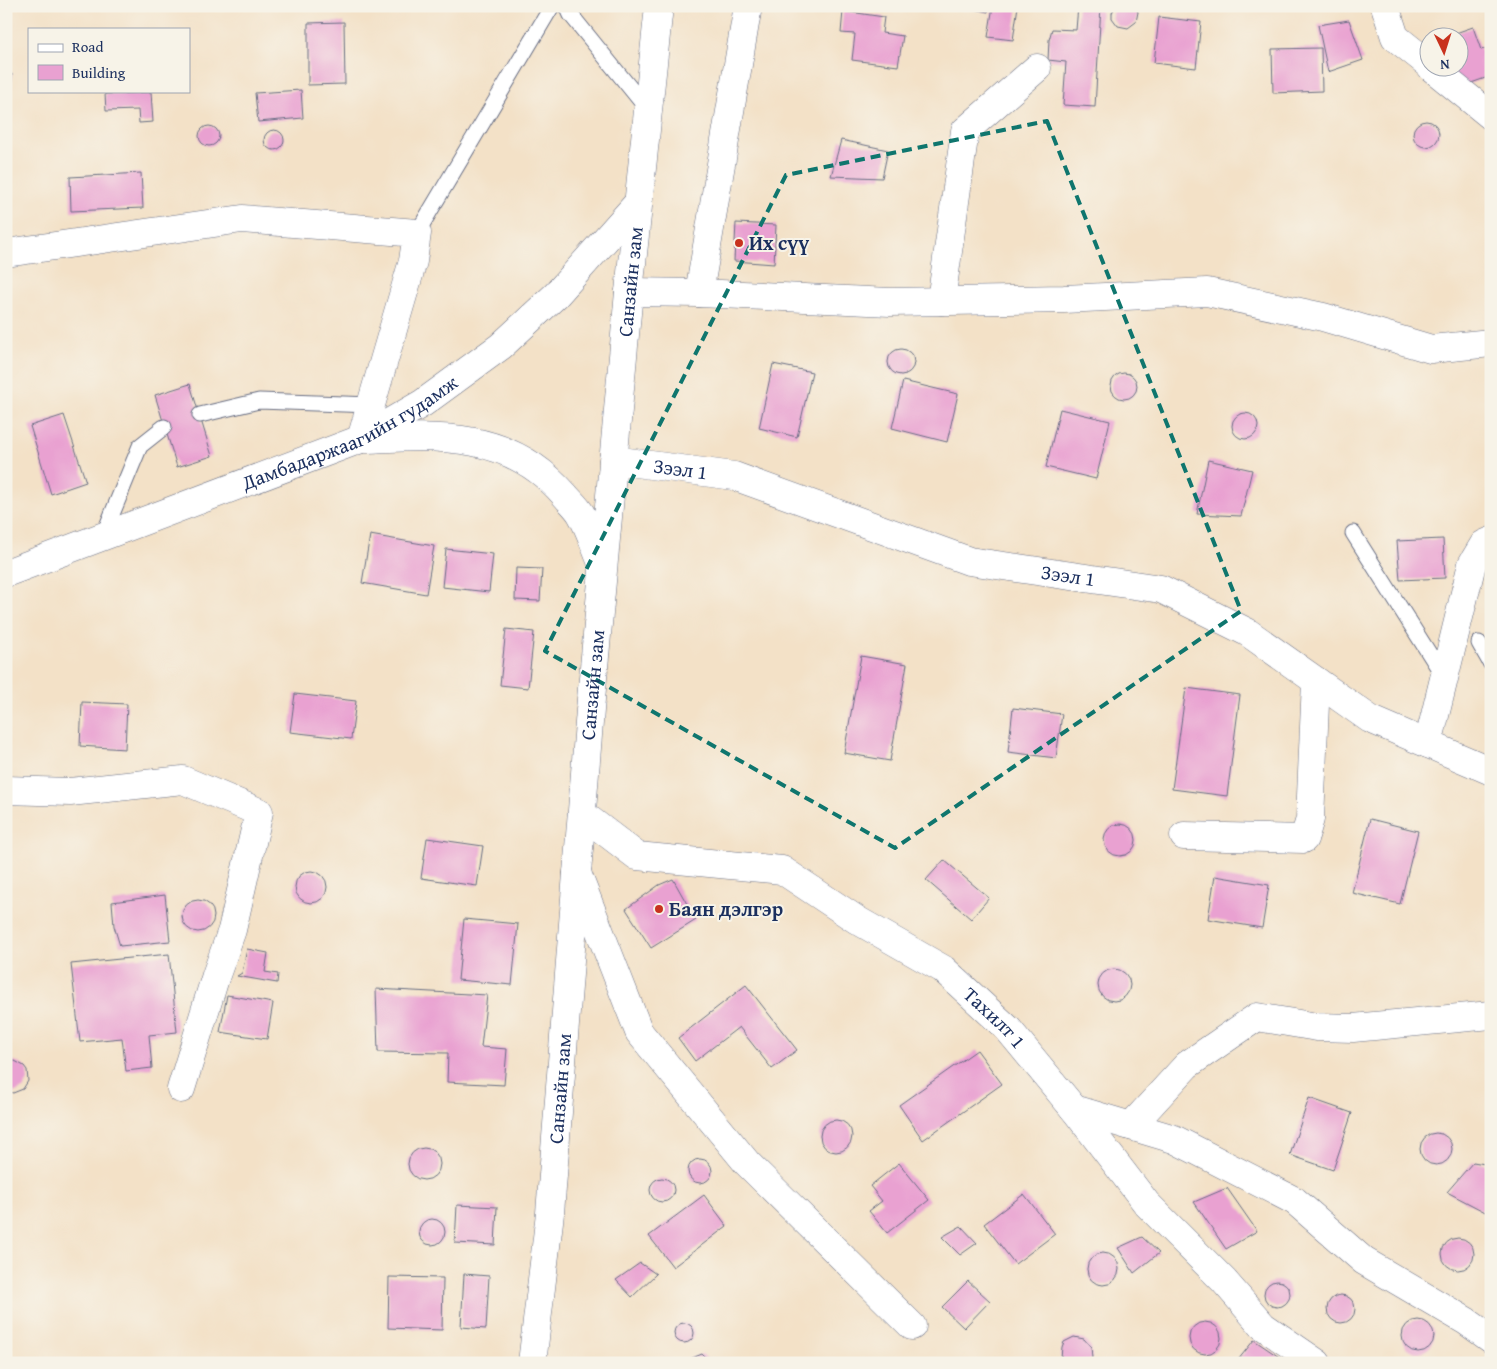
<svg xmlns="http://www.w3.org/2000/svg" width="1497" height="1369" viewBox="0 0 1497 1369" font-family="'Gentium Book Plus',serif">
<rect width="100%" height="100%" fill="#f7f3e8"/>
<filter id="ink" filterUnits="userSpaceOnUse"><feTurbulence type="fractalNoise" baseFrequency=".02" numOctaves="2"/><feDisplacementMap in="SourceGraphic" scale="10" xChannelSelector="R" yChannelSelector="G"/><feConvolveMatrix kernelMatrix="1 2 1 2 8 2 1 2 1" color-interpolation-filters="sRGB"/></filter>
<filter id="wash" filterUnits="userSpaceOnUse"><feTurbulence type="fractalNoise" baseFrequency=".0096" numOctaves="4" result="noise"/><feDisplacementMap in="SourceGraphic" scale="20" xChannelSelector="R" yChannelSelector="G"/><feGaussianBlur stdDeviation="1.12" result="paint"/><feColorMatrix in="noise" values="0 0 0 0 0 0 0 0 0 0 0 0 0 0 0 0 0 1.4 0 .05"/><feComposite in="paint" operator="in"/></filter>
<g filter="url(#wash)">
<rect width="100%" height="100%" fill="#f3e1c7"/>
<g id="blocks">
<g fill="#e9a1d1">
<polygon points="958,6 989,6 988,12"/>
<polygon points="993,6 1018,6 1013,40 988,37"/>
<polygon points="1078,6 1101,6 1095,107 1063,105 1066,62 1048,60 1049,40 1052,29 1076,30"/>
<polygon points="1115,6 1135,6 1138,12 1136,22 1128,28 1118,26 1112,18 1112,13"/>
<polygon points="843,11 884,17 882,33 903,36 898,66 852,60 855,34 841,33"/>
<polygon points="1159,17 1201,22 1196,68 1154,63"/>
<polygon points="1349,20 1363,60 1328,72 1318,25"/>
<polygon points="344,22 345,84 308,85 308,23"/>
<polygon points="1473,27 1481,50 1491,47 1491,76 1457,88 1450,68 1460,68 1460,38 1444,37"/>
<polygon points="1321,48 1322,91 1273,93 1272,49"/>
<polygon points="6,74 12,74 10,116 6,116"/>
<polygon points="301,90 303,118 258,122 255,93"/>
<polygon points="151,92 153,122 139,123 138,110 106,111 105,94"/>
<circle cx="1426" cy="134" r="13"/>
<circle cx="209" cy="136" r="10"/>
<circle cx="274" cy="140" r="10"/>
<polygon points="841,140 888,150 882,178 831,176"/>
<polygon points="141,173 143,208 71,211 70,177"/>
<polygon points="736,223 776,225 774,264 734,261"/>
<circle cx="901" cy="362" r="13"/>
<polygon points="773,364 812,372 797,437 759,428"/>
<circle cx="1124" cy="386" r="13"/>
<polygon points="903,381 958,394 947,442 892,428"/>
<polygon points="190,384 212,456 177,467 155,395"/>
<polygon points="1060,409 1110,421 1096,479 1046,467"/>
<circle cx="1245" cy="426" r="13"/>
<polygon points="64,415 86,482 51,494 30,426"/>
<polygon points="1208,460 1252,470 1241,516 1197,514"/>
<polygon points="370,535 434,546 426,594 362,583"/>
<polygon points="1443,539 1445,578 1400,580 1397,541"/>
<polygon points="446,549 493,554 489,592 442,587"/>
<polygon points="516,568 542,569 540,601 515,600"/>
<polygon points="506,629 534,632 528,688 500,685"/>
<polygon points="861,656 907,664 890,761 844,753"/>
<polygon points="1186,688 1240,695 1227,796 1172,789"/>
<polygon points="295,694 356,701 351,739 290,732"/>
<polygon points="82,702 127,704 125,749 80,746"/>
<polygon points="1013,708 1062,714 1056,758 1008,752"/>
<polygon points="1370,819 1418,831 1400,904 1352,893"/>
<circle cx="1120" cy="840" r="16"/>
<polygon points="427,838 483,846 477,886 421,878"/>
<polygon points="944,860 989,898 971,919 926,880"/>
<circle cx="311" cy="887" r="16"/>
<polygon points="1215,876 1269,885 1262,928 1208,919"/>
<polygon points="673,879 696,920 651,948 626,909 659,885"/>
<polygon points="165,895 170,941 120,946 114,926 112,902"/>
<circle cx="198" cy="916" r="16"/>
<polygon points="464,919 518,924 512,985 458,980"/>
<polygon points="247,949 268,953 265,972 278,974 277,983 237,976 242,973"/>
<polygon points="169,954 177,1032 149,1035 152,1068 126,1071 122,1038 80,1042 71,964"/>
<circle cx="1114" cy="985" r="16"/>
<polygon points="746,985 797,1050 772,1069 739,1027 695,1061 678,1038"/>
<polygon points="376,989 487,995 481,1047 507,1049 504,1085 447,1082 448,1053 378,1052"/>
<polygon points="227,995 273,1003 267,1039 220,1032"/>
<polygon points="977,1050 1002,1084 923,1140 899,1105"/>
<polygon points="15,1061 24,1066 27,1070 28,1081 23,1089 13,1093 6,1091 6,1062"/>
<polygon points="1309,1098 1352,1113 1333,1170 1290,1155"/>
<circle cx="836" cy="1136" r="16"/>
<circle cx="1436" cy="1149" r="16"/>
<circle cx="424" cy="1164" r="16"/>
<circle cx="700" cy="1171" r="12"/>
<polygon points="1473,1162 1491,1165 1491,1215 1447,1192"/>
<polygon points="899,1163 929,1200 887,1233 869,1211 882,1201 870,1186"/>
<circle cx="662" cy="1190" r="12"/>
<polygon points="1227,1188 1257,1231 1226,1249 1194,1202"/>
<polygon points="1024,1194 1055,1234 1015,1264 984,1224"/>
<polygon points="704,1195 727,1226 673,1267 649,1236"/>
<polygon points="457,1205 497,1207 495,1245 455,1243"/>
<circle cx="432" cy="1232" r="13"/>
<polygon points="961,1226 977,1243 960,1255 942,1237"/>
<polygon points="1142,1237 1159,1253 1134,1273 1118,1248"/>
<circle cx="1458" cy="1254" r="16"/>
<circle cx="1103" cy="1269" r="16"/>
<polygon points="640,1263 656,1274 632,1297 616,1280"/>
<polygon points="464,1274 489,1276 486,1329 461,1327"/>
<polygon points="389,1277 443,1278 442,1330 388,1328"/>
<circle cx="1277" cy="1294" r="13"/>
<polygon points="968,1281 990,1301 964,1328 942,1307"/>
<circle cx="1341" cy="1309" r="14"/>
<circle cx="1418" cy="1336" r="16"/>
<circle cx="1205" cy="1338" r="16"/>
<circle cx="684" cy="1333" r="10"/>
<polygon points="1074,1337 1084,1339 1091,1347 1092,1357 1089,1363 1063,1362 1061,1357 1062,1347 1064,1342"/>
<polygon points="1254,1340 1282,1359 1280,1363 1243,1363 1238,1360"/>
<polygon points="702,1354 711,1363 680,1363"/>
</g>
</g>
</g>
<g filter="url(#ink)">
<use href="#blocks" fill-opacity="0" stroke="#676d83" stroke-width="1"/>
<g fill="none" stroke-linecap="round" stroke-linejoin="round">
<g stroke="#676d83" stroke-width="17">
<g id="service">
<polyline points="567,6 571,15 648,110"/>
<polyline points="417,233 552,6"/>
<polyline points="200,415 259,401 372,405"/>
<polyline points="1353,533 1444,677"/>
<polyline points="103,536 140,446 164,427"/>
<polyline points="1479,643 1491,664"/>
</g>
</g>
<g stroke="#676d83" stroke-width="29">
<g id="minor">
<polyline points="1385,6 1395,37 1430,65"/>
<polyline points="1432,68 1491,116"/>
<polyline points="6,253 242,219 417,233 413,261 361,439"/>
<polyline points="629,292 699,293 890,302 1064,299 1207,292 1323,317 1431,349 1491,343"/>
<polyline points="699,293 748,6"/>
<polyline points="941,301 965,131 1037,68"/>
<path id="s1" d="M613,460L734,476L969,561L1161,589L1247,632L1370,719L1491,771"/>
<polyline points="1428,744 1472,564 1484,544 1491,541"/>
<polyline points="6,790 70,792 183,780 259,812 232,930 216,975 181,1089"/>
<path id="s2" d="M582,814L637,856L782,870L857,920L943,969L1008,1029L1074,1109L1147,1204L1224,1281L1263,1326L1317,1363"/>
<polyline points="1184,836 1304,839 1310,819 1316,681"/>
<polyline points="577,873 639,1032 747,1163 912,1326"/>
<polyline points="1074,1109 1174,1139 1295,1201 1364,1261 1466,1321 1491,1339"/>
<polyline points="1131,1126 1187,1065 1257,1017 1317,1027 1353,1028 1491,1015"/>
</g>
</g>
<g stroke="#676d83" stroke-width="29">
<g id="secondary">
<path d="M366,439C441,435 510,432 564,494C569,500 577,507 581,514C590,529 595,547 602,563"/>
<path id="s3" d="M6,573L361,439L423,403L501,346L556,295L637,204"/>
<path id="s4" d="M532,1363L550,1213L590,710L629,292L659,6"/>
</g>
</g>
<use href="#service" stroke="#fff" stroke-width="15"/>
<use href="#minor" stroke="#fff" stroke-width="28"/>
<use href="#secondary" stroke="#fff" stroke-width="28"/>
</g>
</g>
<path fill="none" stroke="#0f766e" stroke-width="4" stroke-dasharray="10 6" stroke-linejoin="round" d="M1047,121L1241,611L895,848L545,651L786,175Z"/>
<g fill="#c8321e" stroke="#f7f3e8" stroke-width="2">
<circle cx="739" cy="243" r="5"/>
<circle cx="659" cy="909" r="5"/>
</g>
<g text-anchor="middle" stroke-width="4" stroke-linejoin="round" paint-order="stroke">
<g font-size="20" font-weight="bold" fill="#1b2f5e" stroke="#f7f3e8" text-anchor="start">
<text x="749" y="250">Их сүү</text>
<text x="669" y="916">Баян дэлгэр</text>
</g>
<g font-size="20" fill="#1b2f5e" stroke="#f7f3e8">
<text dy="7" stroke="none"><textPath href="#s4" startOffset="1086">Санзайн зам</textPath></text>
<text dy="7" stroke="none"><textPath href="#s3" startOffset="372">Дамбадаржаагийн гудамж</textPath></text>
<text dy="7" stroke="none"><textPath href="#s1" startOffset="68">Зээл 1</textPath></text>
<text dy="7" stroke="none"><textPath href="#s1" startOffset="472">Зээл 1</textPath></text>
<text dy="7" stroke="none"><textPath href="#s4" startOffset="681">Санзайн зам</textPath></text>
<text dy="7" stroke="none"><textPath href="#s2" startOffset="475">Тахилт 1</textPath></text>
<text dy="7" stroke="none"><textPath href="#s4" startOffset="276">Санзайн зам</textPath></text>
</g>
</g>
<rect width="1497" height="1369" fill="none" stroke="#f7f3e8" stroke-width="25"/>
<rect x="28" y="28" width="162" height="65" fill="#f7f3e8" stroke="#9fa5b1"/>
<rect x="38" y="44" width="25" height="8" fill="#ffffff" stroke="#9fa5b1"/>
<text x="72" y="52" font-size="15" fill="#1b2f5e">Road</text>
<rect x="38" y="65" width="25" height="15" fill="#e9a1d1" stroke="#9fa5b1"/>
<text x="72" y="78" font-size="15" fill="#1b2f5e">Building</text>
<g transform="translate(1444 52) rotate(176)"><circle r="24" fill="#f7f3e8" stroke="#9fa5b1"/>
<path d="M0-4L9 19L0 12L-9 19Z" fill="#c8321e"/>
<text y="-8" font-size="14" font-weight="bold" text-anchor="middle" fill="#1b2f5e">N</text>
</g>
</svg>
